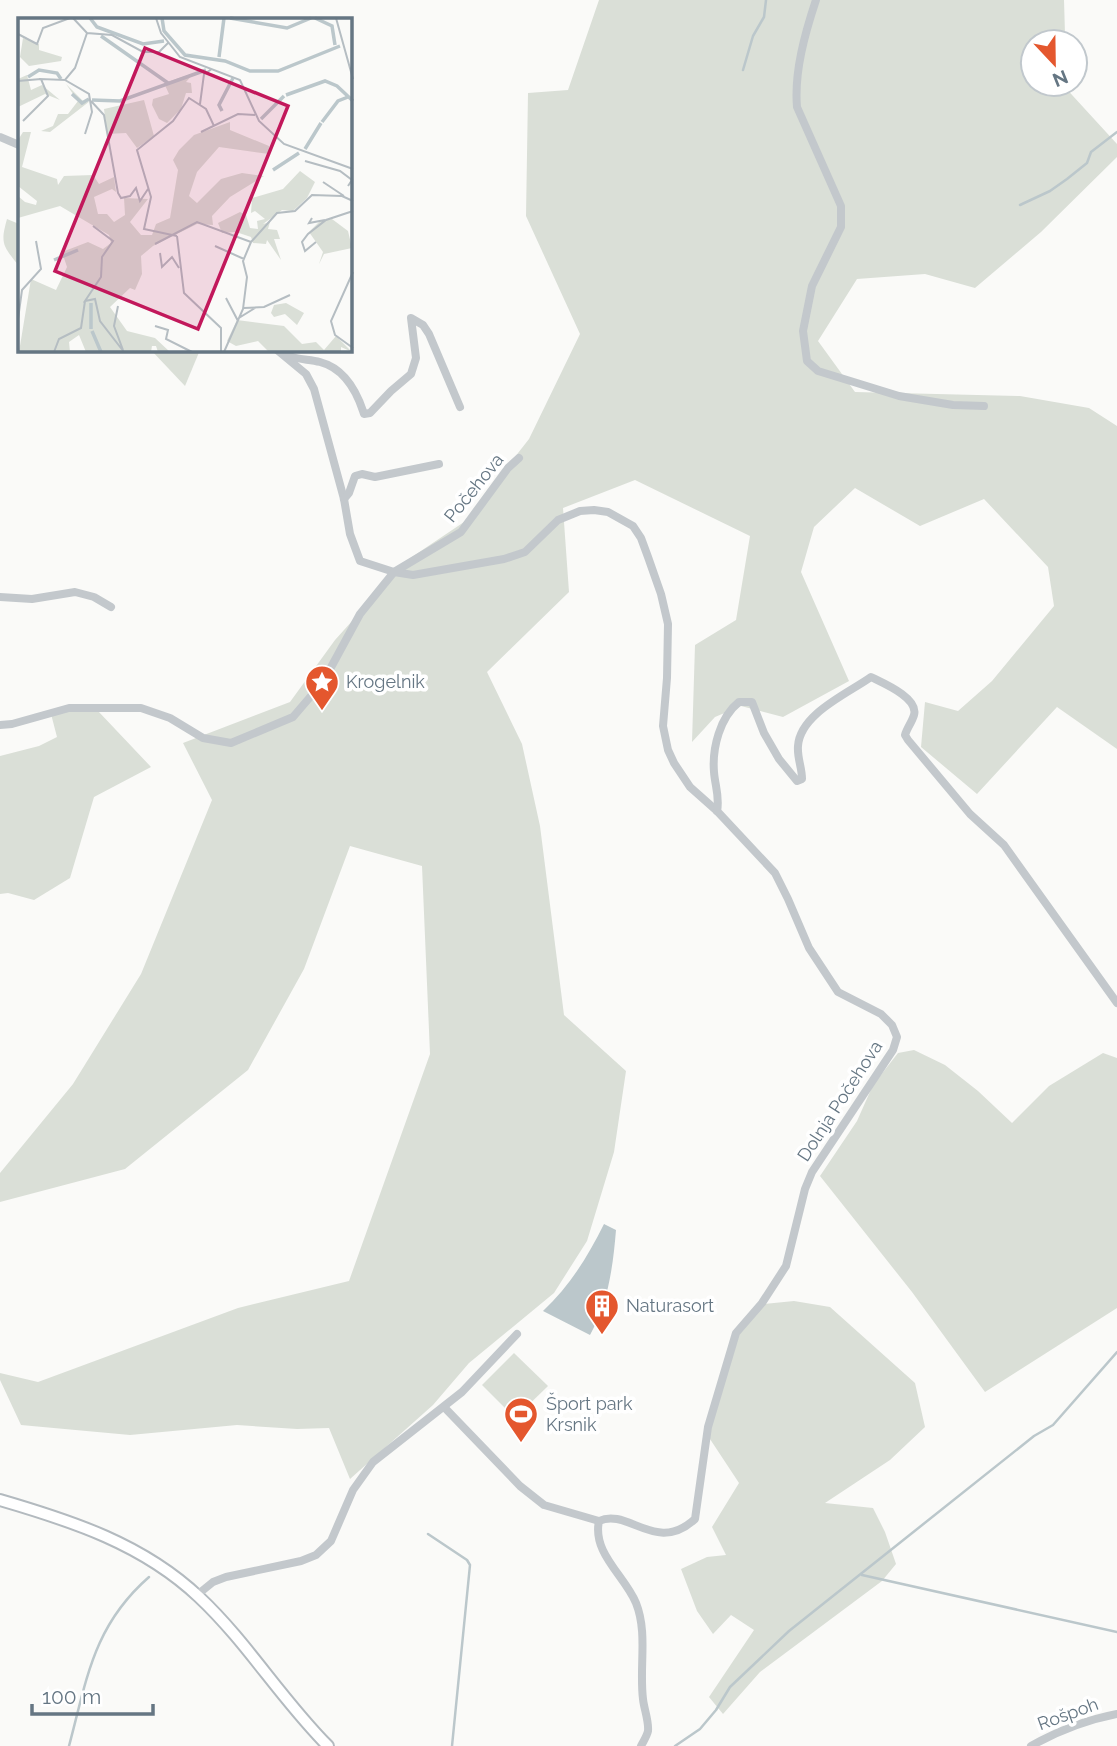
<svg xmlns="http://www.w3.org/2000/svg" width="1117" height="1746" viewBox="0 0 1117 1746" font-family="Raleway,sans-serif">
<rect width="100%" height="100%" fill="#fafaf8"/>
<g fill="#dadfd7">
<polygon points="599,0 1064,0 1065,34 1060,42 1033,42 1033,84 1062,84 1117,144 1117,157 1041,232 975,288 925,274 857,279 818,341 855,392 1020,396 1089,408 1117,426 1117,749 1057,707 977,794 921,747 925,702 958,711 992,681 1054,606 1048,567 984,499 920,526 855,488 814,527 801,572 849,681 783,717 741,706 715,717 692,742 695,645 736,620 750,536 635,480 563,508 569,592 487,672 522,744 540,826 564,1015 626,1071 614,1152 587,1241 554,1293 469,1363 433,1405 350,1479 329,1428 297,1429 237,1425 130,1435 21,1425 0,1380 0,1373 38,1382 238,1308 349,1281 430,1054 422,866 350,846 304,969 248,1070 125,1169 0,1202 0,1173 73,1084 141,974 212,800 183,743 290,702 335,640 406,561 464,522 529,439 580,334 526,216 528,93 568,90"/>
<path d="M7,219L19,224V266C3,246 0,244 7,219Z"/>
<polygon points="151,350 200,350 185,386"/>
<polygon points="74,711 98,711 151,767 94,797 70,878 34,900 8,893 0,894 0,756 39,746 57,737 51,714"/>
<polygon points="914,1050 945,1065 978,1091 1012,1123 1049,1086 1103,1053 1117,1058 1117,1308 985,1392 912,1292 820,1176 857,1121 873,1085 898,1053"/>
<polygon points="794,1301 830,1307 915,1383 925,1427 890,1460 825,1503 873,1508 885,1532 896,1564 882,1581 760,1672 723,1714 709,1697 754,1630 731,1615 713,1634 697,1611 681,1569 707,1557 726,1555 712,1527 739,1483 708,1436 738,1335 764,1304"/>
<polygon points="514,1353 548,1386 515,1418 482,1385"/>
</g>
<path fill="#bbc7cb" d="M604,1224L616,1230C613,1267 608,1303 590,1335L543,1311C570,1286 588,1256 604,1224Z"/>
<g fill="none" stroke-linecap="round" stroke-linejoin="round">
<g stroke="#bbc7cb" stroke-width="2.5">
<polyline points="743,70 753,36 764,17 766,0"/>
<polyline points="1020,205 1050,191 1067,179 1087,163 1091,152 1117,132"/>
<polyline points="428,1534 467,1560 470,1565 452,1746"/>
<polyline points="862,1575 1117,1632"/>
<path d="M69,1746C87,1679 93,1626 149,1577"/>
<polyline points="675,1746 700,1729 716,1710 730,1687 789,1631 1034,1436 1053,1425 1117,1352"/>
</g>
<g stroke="#b3babf" stroke-width="14">
<path id="secondary" d="M0,1500C72,1521 143,1544 199,1597C247,1642 281,1699 328,1746"/>
</g>
<g stroke="#c3c8cc" stroke-width="8">
<path d="M816,0C805,33 794,72 797,107L841,206V227L812,286L803,331L807,361L818,371L899,396L953,405L984,406"/>
<polyline points="0,137 19,145"/>
<path d="M277,350L306,374L314,389L344,499L350,534L360,561L394,572L413,575L504,559L525,552L558,520L580,511L594,510L608,512L633,526L641,538L648,557L661,594L668,624L667,678L663,726L668,750L674,763L690,787L717,811L775,873L788,899L809,948L838,992L881,1014L892,1025L897,1037L893,1050L812,1172L805,1189L786,1266L762,1303L736,1333L708,1427L695,1519C656,1555 628,1507 599,1521L544,1505L520,1486L444,1407"/>
<path d="M287,355C297,360 309,359 320,362C343,368 356,390 363,411L364,414L370,413L391,391L411,374L416,358L411,318L423,325L429,334L460,407"/>
<polyline points="344,499 349,493 355,476 362,474 375,477 439,464"/>
<polyline points="0,597 32,599 75,592 94,597 111,607"/>
<polyline points="0,725 12,724 69,708 141,708 170,718 203,738 231,743 293,717 323,682 360,614 394,572 461,532 508,468 519,458"/>
<path d="M717,811C720,797 715,786 714,772C712,748 720,717 739,702H752L764,733L779,759L797,781L802,779C802,767 797,758 798,746C800,714 847,694 871,677C883,683 919,698 914,715C912,722 907,728 905,735L908,740L970,814L1004,845L1117,1003"/>
<path d="M599,1521C592,1553 625,1576 636,1603C648,1633 639,1667 643,1699C644,1709 649,1721 648,1731C647,1736 643,1742 641,1746"/>
<polyline points="197,1595 213,1582 226,1577 301,1561 316,1555 331,1541 353,1490 373,1462 462,1392 517,1334"/>
<path d="M1031,1746C1058,1731 1086,1720 1117,1714"/>
</g>
<use href="#secondary" stroke="#fff" stroke-width="10"/>
</g>
<defs>
<g id="sight-pin" transform="scale(1.75)"><path d="M0 17L-7.5 6A9.5 9.5 0 1 1 7.5 6Z" fill="#e4572e" stroke="#fff"/><path d="M0-6L1.8-2.2L6-1.7L2.9 1.2L3.7 5.4L0 3.3L-3.7 5.4L-2.9 1.2L-6-1.7L-1.8-2.2Z" fill="#fff"/></g>
<g id="building-pin" transform="scale(1.75)"><path d="M0 17L-7.5 6A9.5 9.5 0 1 1 7.5 6Z" fill="#e4572e" stroke="#fff"/><path d="M-4-6H4V6H1V3H-1V6H-4ZM-2.5-4.3h1.7v1.8h-1.7ZM.8-4.3h1.7v1.8H.8ZM-2.5-1h1.7V.8h-1.7ZM.8-1h1.7V.8H.8Z" fill="#fff"/></g>
<g id="stadium-pin" transform="scale(1.75)"><path d="M0 17L-7.5 6A9.5 9.5 0 1 1 7.5 6Z" fill="#e4572e" stroke="#fff"/><path d="M0-5a6.5 5 0 1 0 0 10a6.5 5 0 1 0 0-10ZM-3.5-1.8h7v3.6h-7Z" fill="#fff"/></g>
</defs>
<g fill-rule="evenodd">
<use href="#sight-pin" x="322" y="682"/>
<use href="#building-pin" x="602" y="1306"/>
<use href="#stadium-pin" x="521" y="1414"/>
</g>
<g text-anchor="middle" stroke-width="7" stroke-linejoin="round" paint-order="stroke">
<g font-size="18" fill="#657683" stroke="#fff">
<text transform="translate(474 488) rotate(-51)" y="6">Počehova</text>
<text transform="translate(840 1101) rotate(-57)" y="6">Dolnja Počehova</text>
<text transform="translate(1068 1714) rotate(-20)" y="6">Rošpoh</text>
</g>
<g font-size="18" fill="#657683" stroke="#fff" text-anchor="start">
<text x="346" y="688">Krogelnik</text>
<text x="626" y="1312">Naturasort</text>
<text x="546" y="1410">Šport park<tspan x="546" dy="21">Krsnik</tspan></text>
</g>
</g>
<g transform="translate(18 18)">
<rect width="334" height="334" fill="#fafaf8"/>
<path d="M5,20L21,26V32L44,39L43,43L11,48L2,39ZM176,55L168,64L173,65L174,75H168L163,91L149,105L141,101L134,87L135,81L151,76L146,65ZM9,57L13,72L24,67L42,82L27,76L0,89V61ZM48,66L67,85L72,83L32,114L23,113L35,108L40,96H50L60,83ZM126,82L136,118L119,130L108,115L89,116L86,91ZM212,104V112L251,128V136L201,129L179,154L171,178L179,185L203,161L224,155L246,158L212,179L194,198L195,207L179,206L135,228L123,238L124,256L117,272L112,270L92,289L109,313L137,320L152,334H140L138,328H134L133,334H68L61,317L51,324L52,334H1L13,261L38,272L49,249L44,234L70,224L85,231L93,225L91,217L42,188L0,200V178L7,184L18,187L19,183L0,168V122L5,114H13L4,149L39,161L40,167L46,158L75,157L81,166L96,159L98,174L94,171L76,179L80,196H89L96,204L107,197L106,180L130,181L112,204L123,217H134L138,206L152,200L160,152L155,142L161,132L176,117ZM282,153L297,164L289,180L275,193L264,192L245,206L252,204L250,211L259,212L262,221H256L263,242L249,222L248,226L235,225L233,219L218,214L204,215L200,205L222,194L228,197L232,210L240,211L239,203L247,201L237,193L233,195L234,180L265,171ZM314,201L330,213L334,230L306,236L301,246L305,234L291,214L302,203ZM268,285L286,295L279,307L267,296L256,299L253,295L256,287ZM219,302L266,308L284,326L298,324L306,332L318,318L334,334L323,329V334H251L240,323L218,328L209,323Z" fill="#dadfd7"/>
<path fill="none" stroke="#bbc7cb" stroke-width="3.5" d="M72,0L79,9L125,26L146,23M144,0L146,13L167,37L207,43L232,53H260L322,28M212,0L269,10L293,0M297,0L314,8L317,27M83,18L150,65M201,39L206,0M10,59L21,52L39,55L43,61M54,76L64,85L71,81M268,77L307,63L319,68L335,83M74,82L102,83L188,52M204,93L201,87L215,60M243,101L266,78M304,104L320,83L330,79M287,131L303,105M255,152L281,135M36,242L60,232M73,311V285M74,313L83,334"/>
<path fill="none" stroke="#b5bdc2" stroke-width="2" d="M55,0L69,15L94,17L125,34H141L150,25M138,0L143,15L162,39L222,62L241,103L266,126L335,151M318,0L335,61M0,16L19,26L25,10L52,0M47,62L71,76L74,94L67,116M0,63L23,61M73,83L86,97L100,175L103,180L112,178L118,170L122,183L130,171M182,86L186,56L194,51M5,103L30,78L23,61L47,62L57,50L69,15M183,114L220,96L237,97M287,143L322,153L334,162L330,168M305,164L326,178M294,200L291,205L307,202M75,208L95,223L84,239L83,259L67,283L77,281L82,303L106,334M159,218L126,211L133,179L119,132L155,103L171,80L188,91L196,108M159,218L166,275L203,310V334M233,224L259,195L277,193L294,177L324,178L335,183M298,224L287,233L284,224L290,216L308,202L335,193M137,226L179,204L233,224M197,228L226,241M142,235L144,249L154,239L161,250M335,254L313,303L317,317L335,330M208,280L219,301L237,290M100,288L96,308L105,332M226,290L246,289L272,277M0,301L4,272L23,251L18,223M137,308L150,312L148,321L174,334M36,334L41,321L63,310L67,283M206,334L225,291L229,259L225,243L233,224"/>
<path fill="#c2185b" fill-opacity="0.15" stroke="#c2185b" stroke-width="3.5" d="M127,30L270,88L180,311L37,253Z"/>
<rect width="334" height="334" fill="none" stroke="#657683" stroke-width="3.5"/>
</g>
<g transform="translate(1054 63) rotate(158)"><circle r="33" fill="#ffffff" stroke="#c1c8cd" stroke-width="2"/>
<path d="M0-5L12 26L0 18L-12 26Z" fill="#e4572e"/>
<text y="-10" font-size="19" font-weight="bold" text-anchor="middle" fill="#657683">N</text>
</g>
<path d="M32 1704v10h121v-10" fill="none" stroke="#657683" stroke-width="3.5"/>
<text x="42" y="1704" font-size="21" fill="#657683" stroke="#ffffff" stroke-width="5" paint-order="stroke">100 m</text>
</svg>
